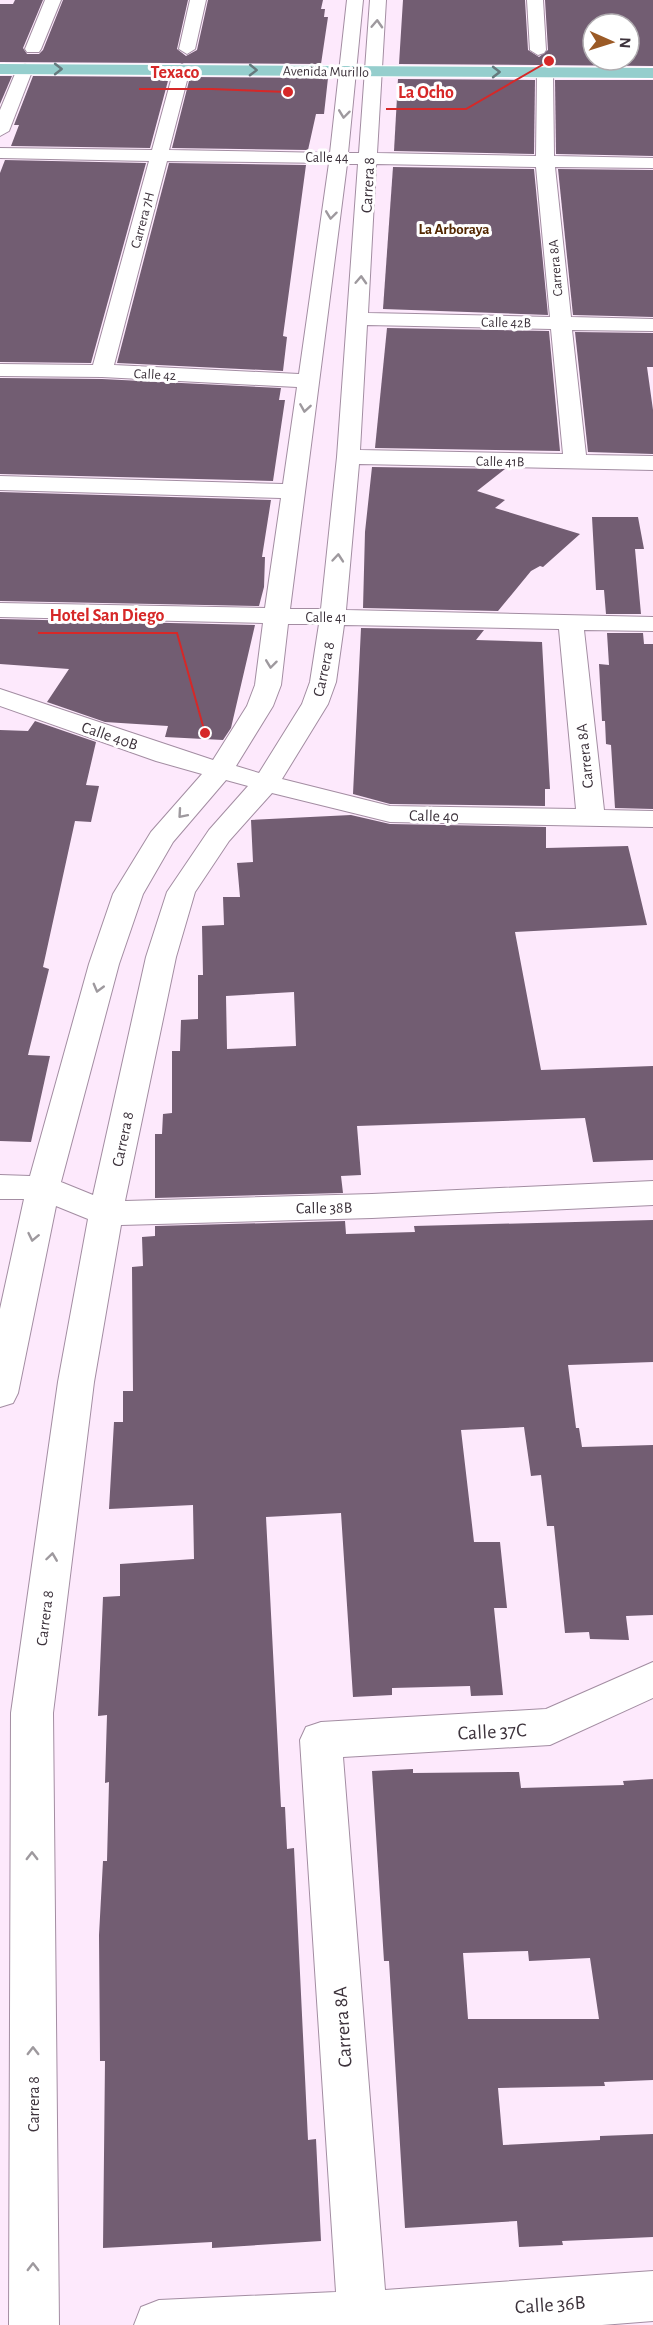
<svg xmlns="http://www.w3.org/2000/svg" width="653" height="2325" viewBox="0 0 653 2325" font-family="'Alegreya Sans',sans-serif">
<rect width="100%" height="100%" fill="#fde9fc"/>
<g fill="#725d72" fill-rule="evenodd">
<polygon points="15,0 43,0 23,48 27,54 39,54 43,50 63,0 188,0 177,49 186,56 197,50 208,0 323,0 321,9 325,9 324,17 328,17 321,64 0,62 0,4 13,4"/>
<path d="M403,0H525L528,50L539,57L548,50L545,0H653V66L399,64ZM593,24H629V60H593Z"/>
<polygon points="0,76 12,76 0,104"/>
<polygon points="33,76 169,77 150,148 11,146 19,125 14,125"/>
<polygon points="190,77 328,78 324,114 316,114 308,150 172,148"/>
<polygon points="398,79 535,80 534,154 394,151"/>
<polygon points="555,80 653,80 653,156 556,154"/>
<polygon points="5,160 146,163 91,363 0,362 0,173"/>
<polygon points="169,163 306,165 283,336 287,337 283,371 117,363"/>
<polygon points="393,167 534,169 548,315 383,309"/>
<polygon points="558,169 653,170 653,317 573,315"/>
<polygon points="387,328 549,331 560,451 375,448"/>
<polygon points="575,332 653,333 653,367 647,367 653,410 653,454 588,452"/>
<polygon points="0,378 102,379 281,388 279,400 285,400 273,481 0,474"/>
<polygon points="372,467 505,469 477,491 505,500 495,508 580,534 543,567 540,566 531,571 498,611 363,608 365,532"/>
<polygon points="0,492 271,500 262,557 265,557 264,587 259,606 0,601"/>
<polygon points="592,517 638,517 644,549 635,549 641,614 606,614 604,590 596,590"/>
<polygon points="0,619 255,625 231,728 223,740 165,737 168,726 105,722 47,702 69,669 0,664"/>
<polygon points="361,628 484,630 476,640 542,642 550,789 545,789 545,806 390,804 353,794"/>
<polygon points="607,633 643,633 644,644 653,644 653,809 615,808 611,745 606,744 605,721 602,721 599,664 609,665"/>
<polygon points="35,721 96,742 86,785 99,786 91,822 75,821 43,967 49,969 28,1055 50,1056 31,1142 0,1141 0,730 28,731"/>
<path d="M351,815L390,824L546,827V848L628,846L647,925L515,932L541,1070L653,1066V1160L593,1162L585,1118L357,1126L361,1175L341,1176L343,1193L155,1198V1134H162L163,1114L172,1113V1051H180L181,1020L198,1019V975H203L202,926L224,925L223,897H240L237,863L253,862L251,820ZM294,992L296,1046L227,1049L226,996Z"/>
<polygon points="653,1220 653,1362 568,1365 576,1428 579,1428 582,1447 653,1445 653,1615 626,1616 629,1640 590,1639 589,1632 565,1633 554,1526 547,1526 541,1475 531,1476 524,1427 461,1430 474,1542 500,1542 507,1608 494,1608 503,1695 471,1696 470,1686 392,1688 392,1695 353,1697 341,1513 266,1517 281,1807 285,1807 287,1849 294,1848 308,2140 316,2139 321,2241 212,2248 212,2242 103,2248 105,2061 100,2061 99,1935 103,1861 107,1861 109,1782 105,1783 107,1715 98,1716 103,1597 120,1596 120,1564 194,1559 193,1505 109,1509 114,1422 123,1422 123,1391 133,1391 132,1267 143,1266 142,1237 155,1236 155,1226 345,1221 346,1234 415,1232 414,1226"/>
<path d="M413,1769V1773L519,1772L521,1788L624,1785L623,1781L653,1779V2080L604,2082L605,2086L498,2088L503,2145L600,2140V2136L653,2134V2237L562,2241L563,2245L519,2247L517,2221L405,2228L389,1961H384L372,1771ZM528,1951L529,1961L590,1958L599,2019H468L463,1953Z"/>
</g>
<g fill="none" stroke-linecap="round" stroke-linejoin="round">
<g stroke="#a38da2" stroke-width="2">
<g id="minor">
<polygon points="45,0 61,0 41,49 39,52 27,52 25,49"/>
<polygon points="190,0 206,0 195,49 187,54 179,49"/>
<path d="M347,0H363L348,153H359L370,0H386L377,153L536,156L537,72L545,67L553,72L554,156L653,158V168L555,167L571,317L653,319V331L572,330L586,455L653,456V470L359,464L346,610L653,617V631L584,630L604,810L653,811V827L390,822L272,793L229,841L195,892L176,957L125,1201L372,1194L653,1181V1205L372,1218L121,1225L94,1382L53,1713L59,2325H9L11,1713L58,1382L88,1219L56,1206L18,1393L13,1403L0,1407V1309L24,1199H0V1175L30,1176L89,964L113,894L151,832L202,774L156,761L0,706V689L213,760L247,706L255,685L263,623L0,617V603L265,608L281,498L0,490V476L283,484L297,387L102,377L0,376V364L93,365L149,161L0,158V148L152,150L174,69L182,64L190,69L169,150L330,153ZM167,161L329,163L299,374L114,365ZM347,164H358L337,457L321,609H290ZM376,164L536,167L550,317L368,313ZM367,325L551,329L563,454L360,450ZM288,624H319L310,682L302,704L259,773L236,766L273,706L281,685ZM344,625L559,629L576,809L390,806L282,779L328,704L336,682ZM226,780L248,786L209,830L167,892L146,957L93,1195L61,1182L119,964L143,894L173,842Z"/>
<polygon points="527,0 543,0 546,50 544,53 538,55 530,50"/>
<polygon points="25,64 33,69 9,131 0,136 0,110 17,69"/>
<polygon points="653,1662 653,1698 550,1745 343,1757 385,2290 653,2271 653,2321 602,2325 134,2325 141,2307 159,2300 336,2292 300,1740 306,1727 321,1722 546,1709"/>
</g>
</g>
<g stroke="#fff" stroke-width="2">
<polygon id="major" points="0,64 653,68 653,78 0,74"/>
</g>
<use href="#minor" fill="#fff" fill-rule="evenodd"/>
<use href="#major" fill="#95cecd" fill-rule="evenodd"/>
</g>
<defs><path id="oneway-chevron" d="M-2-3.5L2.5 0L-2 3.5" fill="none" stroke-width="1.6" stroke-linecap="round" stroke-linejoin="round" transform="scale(1.5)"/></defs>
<g stroke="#9e999e">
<use href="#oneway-chevron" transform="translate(377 24) rotate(-87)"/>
<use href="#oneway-chevron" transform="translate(344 114) rotate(97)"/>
<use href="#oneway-chevron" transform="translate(331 215) rotate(97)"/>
<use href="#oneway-chevron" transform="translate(361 280) rotate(-87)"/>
<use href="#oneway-chevron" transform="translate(305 408) rotate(99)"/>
<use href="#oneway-chevron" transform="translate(338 558) rotate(-85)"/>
<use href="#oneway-chevron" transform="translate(271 664) rotate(97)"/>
<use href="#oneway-chevron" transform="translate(182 814) rotate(131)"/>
<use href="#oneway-chevron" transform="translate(98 988) rotate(105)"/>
<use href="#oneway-chevron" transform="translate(33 1237) rotate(102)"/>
<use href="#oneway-chevron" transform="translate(52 1557) rotate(-82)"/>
<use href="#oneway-chevron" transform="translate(32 1856) rotate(-90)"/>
<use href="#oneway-chevron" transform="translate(33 2051) rotate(-90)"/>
<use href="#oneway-chevron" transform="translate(33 2267) rotate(-90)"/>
</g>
<g stroke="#65797d">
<use href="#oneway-chevron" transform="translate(58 69)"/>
<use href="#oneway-chevron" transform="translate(253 70) rotate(1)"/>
<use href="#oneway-chevron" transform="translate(496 72)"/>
</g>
<g text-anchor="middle" stroke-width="6" stroke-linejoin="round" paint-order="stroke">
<g font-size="14" fill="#3d333c" stroke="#fff">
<text transform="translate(326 71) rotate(1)" y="5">Avenida Murillo</text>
<text x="327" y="162">Calle 44</text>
<text transform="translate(142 220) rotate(-75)" y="5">Carrera 7H</text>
<text transform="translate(555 268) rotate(-95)" y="5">Carrera 8A</text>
<text transform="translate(506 322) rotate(1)" y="5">Calle 42B</text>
<text transform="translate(155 374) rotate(3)" y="5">Calle 42</text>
<text transform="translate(500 461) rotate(1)" y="5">Calle 41B</text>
<text x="326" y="622">Calle 41</text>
</g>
<g font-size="15" font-weight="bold" fill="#532700" stroke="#fff">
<text x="454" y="234">La Arboraya</text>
</g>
<g font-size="16" fill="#3d333c" stroke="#fff">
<text transform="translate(367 185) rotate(-87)" y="6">Carrera 8</text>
<text transform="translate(323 669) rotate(-78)" y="6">Carrera 8</text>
<text transform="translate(110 735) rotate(19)" y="6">Calle 40B</text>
<text transform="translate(584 756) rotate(-96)" y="6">Carrera 8A</text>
<text transform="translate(434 815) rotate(1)" y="6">Calle 40</text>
<text transform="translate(122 1139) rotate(-78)" y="6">Carrera 8</text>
<text transform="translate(324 1207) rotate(-1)" y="6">Calle 38B</text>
<text transform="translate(44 1618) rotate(-83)" y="6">Carrera 8</text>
<text transform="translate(33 2104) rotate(-90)" y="6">Carrera 8</text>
</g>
<g font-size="20" fill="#3d333c" stroke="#fff">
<text transform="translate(492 1731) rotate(-3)" y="7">Calle 37C</text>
<text transform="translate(342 2027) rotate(-94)" y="7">Carrera 8A</text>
<text transform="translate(550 2304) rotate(-4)" y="7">Calle 36B</text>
</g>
</g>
<path fill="none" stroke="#d62828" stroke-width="2" d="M288 92L212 89H139M549 61L466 109H386M205 733L177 633H38"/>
<g fill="#d62828" stroke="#fff" stroke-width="2">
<circle cx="288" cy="92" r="6"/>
<circle cx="549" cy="61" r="6"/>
<circle cx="205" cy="733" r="6"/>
</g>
<g font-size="18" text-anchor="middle" font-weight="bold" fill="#d62828" stroke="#fff" stroke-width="6" stroke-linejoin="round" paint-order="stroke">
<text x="175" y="78">Texaco</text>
<text x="426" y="98">La Ocho</text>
<text x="107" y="621">Hotel San Diego</text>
</g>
<g transform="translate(611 42) rotate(93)"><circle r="28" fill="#ffffff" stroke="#b1adb1" stroke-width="1.5"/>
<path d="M0-4.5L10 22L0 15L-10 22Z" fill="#9b5a26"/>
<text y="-9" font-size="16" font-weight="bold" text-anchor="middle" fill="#3d333c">N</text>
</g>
</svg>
